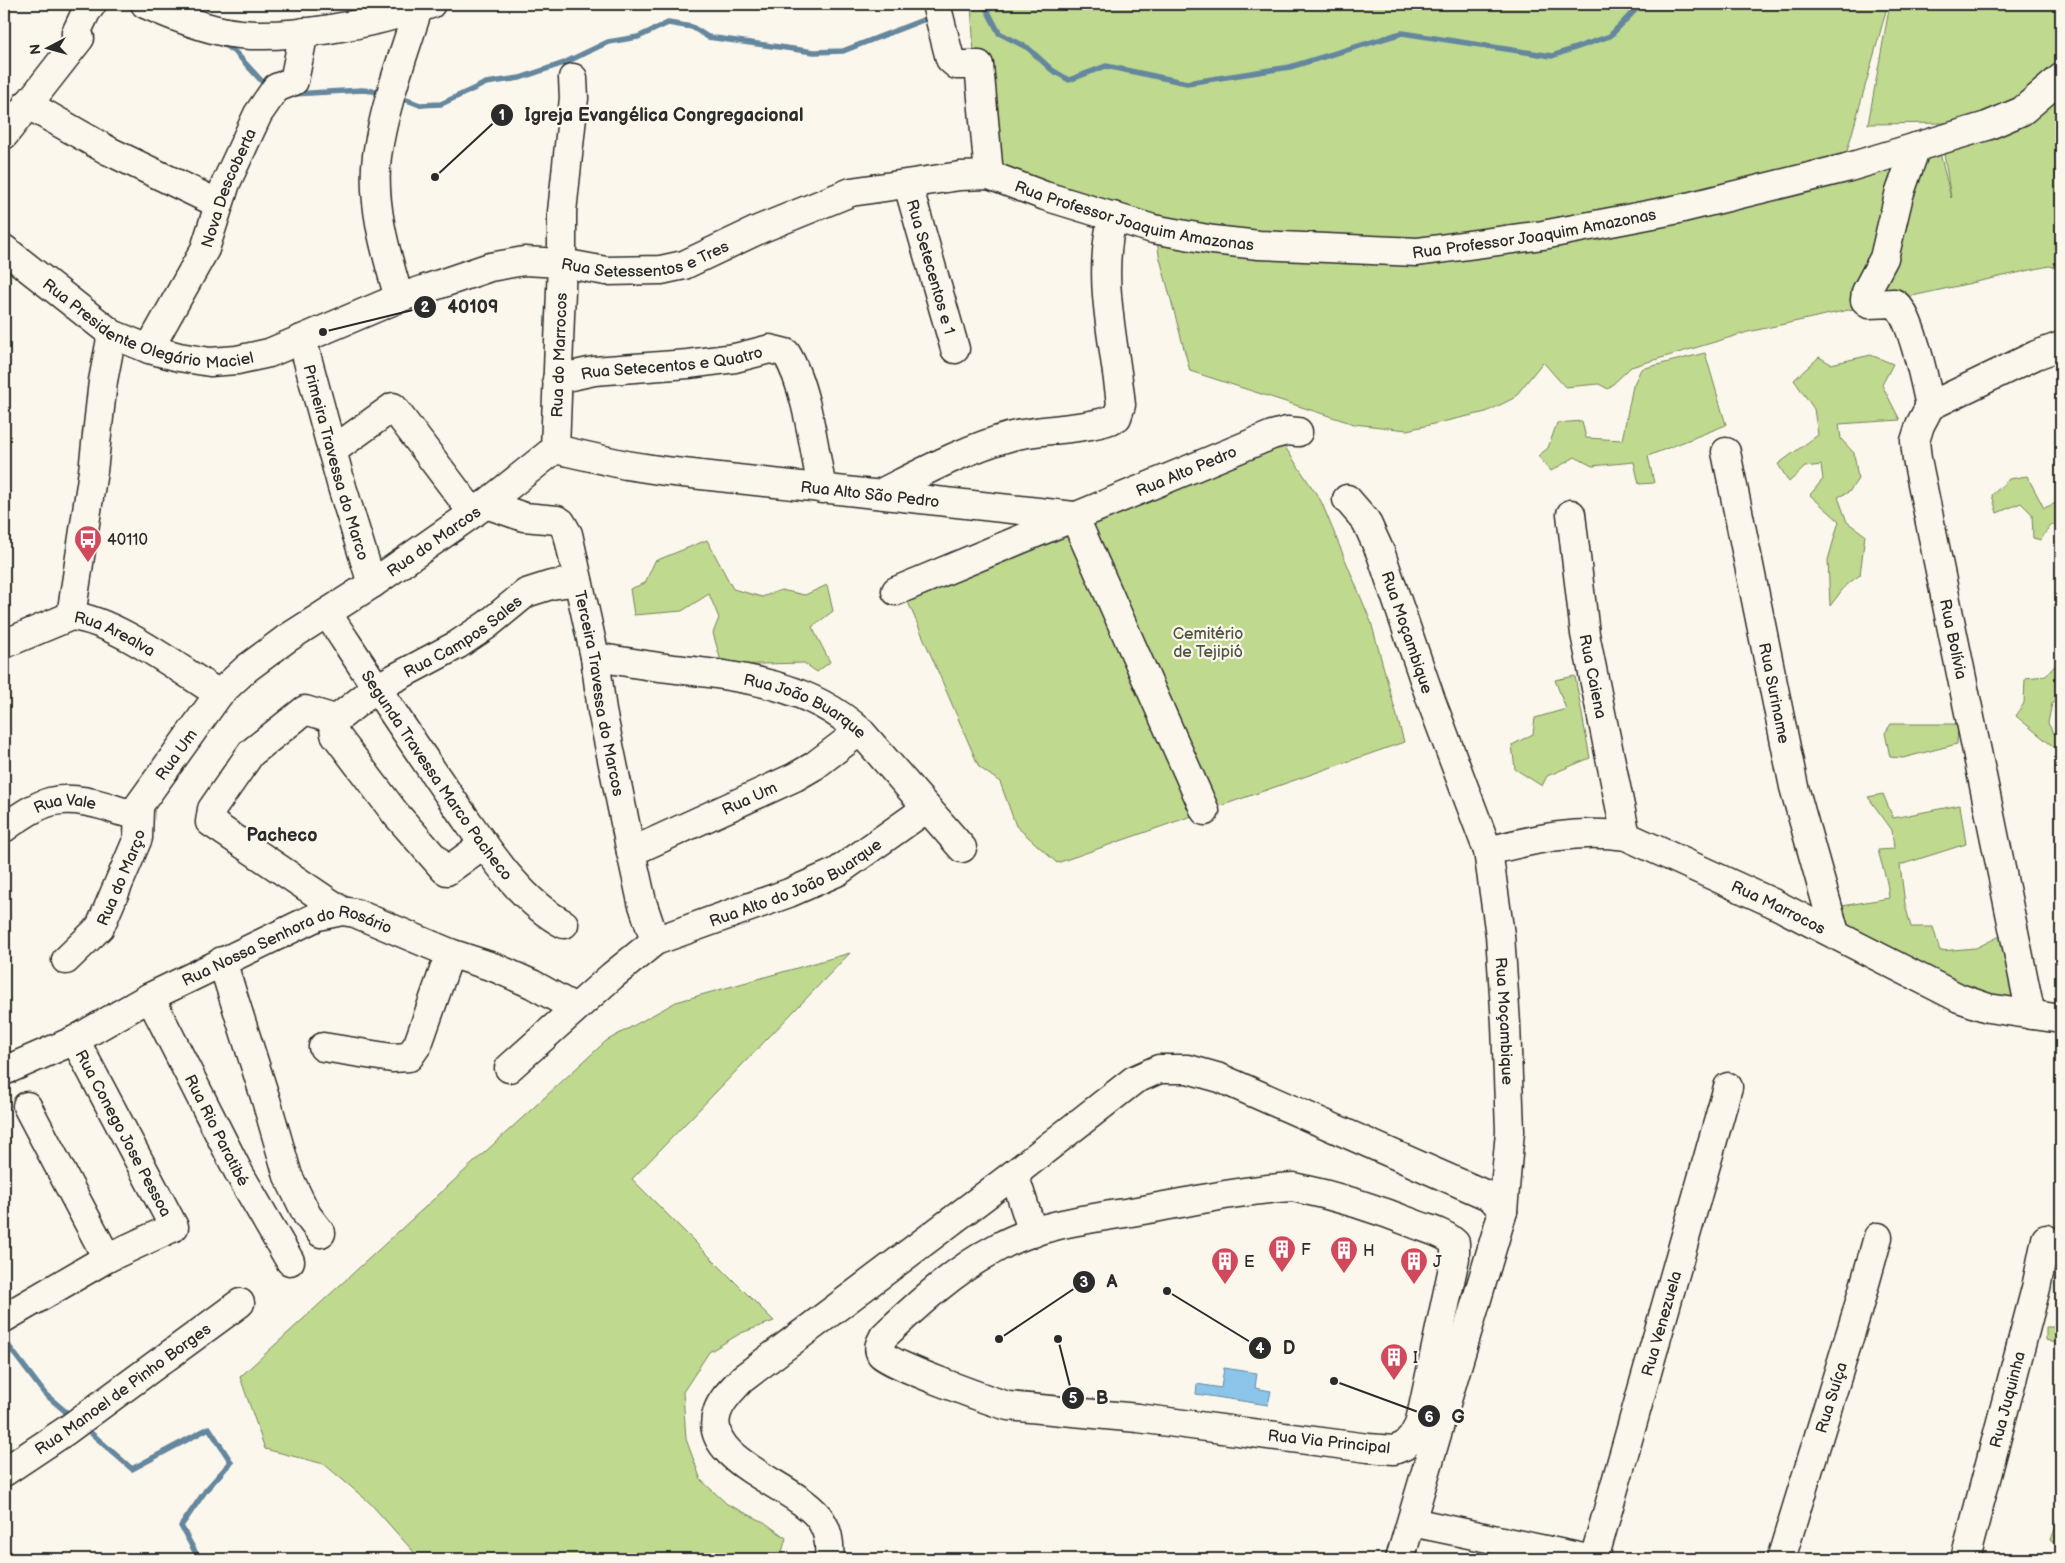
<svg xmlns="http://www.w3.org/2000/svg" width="2065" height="1563" viewBox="0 0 2065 1563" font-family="'Balsamiq Sans',sans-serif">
<rect width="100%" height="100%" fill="#fbf7ec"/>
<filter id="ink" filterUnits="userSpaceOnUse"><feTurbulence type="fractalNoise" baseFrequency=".02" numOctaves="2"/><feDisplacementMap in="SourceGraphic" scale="10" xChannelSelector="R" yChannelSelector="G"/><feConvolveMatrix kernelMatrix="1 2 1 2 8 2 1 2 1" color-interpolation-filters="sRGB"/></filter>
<g filter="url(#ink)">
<g fill="#bfd98f" stroke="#75825d">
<polygon points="971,4 1888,4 1841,173 1939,149 1951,198 1943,148 1949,123 1868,124 1890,4 2061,4 2061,269 2049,266 1748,332 1631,367 1608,389 1599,384 1565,387 1543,362 1514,398 1486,412 1407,430 1354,424 1190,371 1159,255 1155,226 981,169"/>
<polygon points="1705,353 1726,425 1648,456 1654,483 1639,484 1634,462 1592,466 1575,457 1551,471 1538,456 1548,448 1557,423 1582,421 1586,438 1622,440 1633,386 1641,369"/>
<polygon points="1871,355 1893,364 1882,385 1900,420 1839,424 1841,439 1854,453 1858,479 1849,492 1838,497 1847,522 1865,535 1860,575 1846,585 1830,606 1828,560 1839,521 1810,495 1823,479 1821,465 1805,467 1789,482 1778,464 1818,435 1814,409 1794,380 1819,357 1831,364"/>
<polygon points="1283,444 1321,501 1371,622 1404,742 1057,863 1016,826 1000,782 979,767 908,602 959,573"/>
<polygon points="2027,476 2044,508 2061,501 2061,524 2050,525 2041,540 2033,538 2032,514 2021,503 1997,513 1992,495 2009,479"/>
<polygon points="707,540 733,589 762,597 781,590 805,595 827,585 833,611 812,627 830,662 817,672 804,663 722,665 713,633 719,618 709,594 682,611 634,615 630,589 645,583 655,561"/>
<polygon points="2061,647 2061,699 2052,703 2048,723 2054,734 2061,734 2061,753 2016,716 2024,703 2025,678 2046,676 2058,662 2057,648"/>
<polygon points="1575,676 1590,758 1547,776 1542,786 1515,769 1512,745 1533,734 1535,718 1566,709 1555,680"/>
<polygon points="1891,724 1958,724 1957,744 1903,758 1890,757 1885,733"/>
<path d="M1883,794L1893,818L1960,805L1966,844L1900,865L1905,904L1911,927H1933L1940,951L1976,948L2002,935L2016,1006L1846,939L1836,907L1889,898C1888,880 1882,867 1878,850L1894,849L1892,830L1868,797Z"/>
<polygon points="850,953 632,1179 774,1321 741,1333 709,1352 683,1392 686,1439 701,1480 727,1504 764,1522 786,1538 780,1559 420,1559 370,1503 324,1464 265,1449 240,1377 606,1041 676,1002"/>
<polygon points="2046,1327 2061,1327 2061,1345 2046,1340"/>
<polygon points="2061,1511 2061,1550 2051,1540"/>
</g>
<polygon fill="#8bc5ea" stroke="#65879e" points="1224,1368 1257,1373 1255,1388 1271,1391 1268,1405 1196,1394 1197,1384 1221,1388"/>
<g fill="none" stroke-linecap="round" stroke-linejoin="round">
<g stroke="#65879e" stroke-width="5.5">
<polyline points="128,4 138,8"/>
<polyline points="984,4 999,33 1028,48 1052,70 1069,80 1106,66 1187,83 1290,67 1402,33 1552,56 1610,36 1641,4"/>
<polyline points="223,44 236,53 267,87"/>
<polyline points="293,94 362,90 383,92"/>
<polyline points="399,97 420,105 441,104 486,83 520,78 564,63 608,42 638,37 668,23 692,27 708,37 814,52 843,51 928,18"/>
<polyline points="4,1340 45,1394 72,1417"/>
<polyline points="83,1426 132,1469 209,1428 231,1462 206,1490 181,1526 199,1559"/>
</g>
<g stroke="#2b2b2b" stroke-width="31">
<g id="minor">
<path d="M145,4C170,15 194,25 221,31C278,44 377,23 431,4"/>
<polyline points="936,4 950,59 957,65 979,65 989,175"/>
<polyline points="27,104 109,151 219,204"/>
<polyline points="4,135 80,38 76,33 86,12 92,4"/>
<path d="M1916,147L1899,195L1884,258L1866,292L1865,300L1869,304L1894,303C1910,309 1926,387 1930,406"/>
<path id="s1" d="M908,185L955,349"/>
<path id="s2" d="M4,249L112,334L149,349L179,357L210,362L237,360L269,353L399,298L490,267L524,261L562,263L606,271L661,270L684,265L760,229L851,192L960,176L989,175L1045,196L1153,229L1213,240L1259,245L1417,252L1543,235L1679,209L1846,168L1987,126L2022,111L2061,78"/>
<path d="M399,298C386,253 371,203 377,156C384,106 403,57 418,9"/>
<path id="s3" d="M302,339L342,487L372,584"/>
<path id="s4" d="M149,349L205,249L226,183L258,114L276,88L294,81L304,32"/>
<path id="s5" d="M557,379L594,371L688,364L735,358L770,349L786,353C807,387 814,449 822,489"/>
<path id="s6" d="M555,449L562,263V212L574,98L573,78"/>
<polyline points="332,451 393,407 473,513"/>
<path id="s7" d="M1726,452L1794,787L1835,933"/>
<path d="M879,494C923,472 965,449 1012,436C1041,429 1095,429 1117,417L1121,405C1115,342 1096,279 1113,216"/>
<path id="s8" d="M1347,499L1366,521L1381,554L1432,703L1488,851L1500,935L1506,1024L1510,1131L1503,1211L1400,1559"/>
<path id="s9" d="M486,504L524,517L557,520L561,522L568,534L595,657L602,711L631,852L642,902L655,941"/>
<path id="s10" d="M1571,514L1585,634L1626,836"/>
<polyline points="1074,516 1205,811"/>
<path id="s11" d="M896,591L1272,435L1287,431L1298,432"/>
<path id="s12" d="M327,613C370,678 413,744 458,808C486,847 521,902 564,924"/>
<polyline points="71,616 93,471 103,381 112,334"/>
<path id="s13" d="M4,644L71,616C115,620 180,670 219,694"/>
<path id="s14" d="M595,657C616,660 638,664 659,667C731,676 804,680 860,731L962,848"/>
<polyline points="335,719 305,710 251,753 212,809 210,822 342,911"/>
<path id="s15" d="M4,828C42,801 58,792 105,806C115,809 125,815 135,811L219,694L247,668L286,639L372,584L486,504L555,449L626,465L665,471L1074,516"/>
<path id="s16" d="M484,844L447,871L444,869L395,813L335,734L333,722L376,688L457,645L487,625L526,593L551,585L578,581"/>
<path id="s17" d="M1488,851C1535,839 1577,829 1626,836L1773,903L1959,998L1988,1008L2061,1019"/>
<path id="s18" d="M631,852L795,777L814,766L860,731"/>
<path id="s19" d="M66,960L100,927L138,838L139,809"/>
<polyline points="222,961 266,1100 288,1176 307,1215 321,1233"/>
<path id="s20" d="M150,997L239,1173L290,1261"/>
<polyline points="2031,1015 1917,459 1915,441 1920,425 1930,406 2036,355 2061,346"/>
<polyline points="323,1047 392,1058 409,1057 418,1044 450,953"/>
<path id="s21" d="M509,1068L612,976L655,941L789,893L837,872L927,808"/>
<path id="s22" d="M4,1071L75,1040L150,997L318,916L342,911L355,913L450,953L496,968L532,984L575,1008"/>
<polyline points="27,1106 107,1258"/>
<polyline points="1014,1174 1033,1233"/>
<path d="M1293,1187C1337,1196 1378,1209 1420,1226C1431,1230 1446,1234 1455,1243V1258L1423,1408L1419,1425L1412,1438L1404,1446L1394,1450L1368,1448L1138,1418L1008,1406C991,1401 888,1364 881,1354C877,1347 881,1342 884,1336C920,1302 956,1269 1000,1246C1043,1223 1096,1218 1143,1210C1193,1201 1242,1190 1293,1187Z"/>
<polyline points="4,1318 107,1258 174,1227 75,1040"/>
<path id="s23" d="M4,1472L67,1430L240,1303"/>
<polyline points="1412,1522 1588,1559"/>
<path d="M829,1559C830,1547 829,1533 822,1522C802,1486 701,1463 717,1413C721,1399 733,1389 742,1379L1014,1174L1134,1080L1159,1069H1188L1220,1078L1491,1197L1503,1211"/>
<path id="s24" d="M1594,1559L1728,1087"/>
<path id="s25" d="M1781,1559L1857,1312L1878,1237"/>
<path id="s26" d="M1965,1559L2036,1288L2046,1239"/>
</g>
</g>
<use href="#minor" stroke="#fbf7ec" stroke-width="28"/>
</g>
</g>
<defs>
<g id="bus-pin" transform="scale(1.4375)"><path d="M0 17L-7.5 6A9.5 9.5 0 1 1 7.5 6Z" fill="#d1495b" stroke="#fbf7ec"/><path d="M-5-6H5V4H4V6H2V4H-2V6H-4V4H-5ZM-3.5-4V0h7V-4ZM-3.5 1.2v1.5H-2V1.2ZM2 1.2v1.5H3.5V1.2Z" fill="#fff"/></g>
<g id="building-pin" transform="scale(1.4375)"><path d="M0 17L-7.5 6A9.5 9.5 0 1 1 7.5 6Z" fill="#d1495b" stroke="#fbf7ec"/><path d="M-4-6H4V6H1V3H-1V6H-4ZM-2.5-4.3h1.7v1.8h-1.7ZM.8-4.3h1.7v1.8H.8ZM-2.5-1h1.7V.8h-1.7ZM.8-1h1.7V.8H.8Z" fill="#fff"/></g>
</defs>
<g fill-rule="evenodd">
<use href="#bus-pin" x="88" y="539"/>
<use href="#building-pin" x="1282" y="1249"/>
<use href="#building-pin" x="1344" y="1250"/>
<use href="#building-pin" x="1225" y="1261"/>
<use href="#building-pin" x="1414" y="1261"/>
<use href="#building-pin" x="1394" y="1357"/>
</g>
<g text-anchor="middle" stroke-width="4.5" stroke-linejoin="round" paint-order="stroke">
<g font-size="16" fill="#2b2b2b" stroke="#fbf7ec">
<text dy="6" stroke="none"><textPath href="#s4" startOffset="180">Nova Descoberta</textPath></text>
<text dy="6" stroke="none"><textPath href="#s2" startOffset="1206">Rua Professor Joaquim Amazonas</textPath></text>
<text dy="6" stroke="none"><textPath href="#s2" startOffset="1611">Rua Professor Joaquim Amazonas</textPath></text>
<text dy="6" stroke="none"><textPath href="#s2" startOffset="695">Rua Setessentos e Tres</textPath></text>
<text dy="6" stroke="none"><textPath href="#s1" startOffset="85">Rua Setecentos e 1</textPath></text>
<text dy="6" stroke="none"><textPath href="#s2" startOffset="168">Rua Presidente Olegário Maciel</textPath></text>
<text dy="6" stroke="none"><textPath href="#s6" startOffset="94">Rua do Marrocos</textPath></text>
<text dy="6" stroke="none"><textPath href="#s5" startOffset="116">Rua Setecentos e Quatro</textPath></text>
<text dy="6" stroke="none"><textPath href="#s3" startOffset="128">Primeira Travessa do Marco</textPath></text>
<text dy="6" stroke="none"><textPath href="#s11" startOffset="314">Rua Alto Pedro</textPath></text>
<text dy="6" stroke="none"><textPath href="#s15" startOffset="1019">Rua Alto São Pedro</textPath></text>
<text dy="6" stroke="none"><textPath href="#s15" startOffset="548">Rua do Marcos</textPath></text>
<text dy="6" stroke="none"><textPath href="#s8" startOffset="148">Rua Moçambique</textPath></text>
<text dy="6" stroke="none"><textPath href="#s16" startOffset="391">Rua Campos Sales</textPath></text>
<text dy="6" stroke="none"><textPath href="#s13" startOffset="120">Rua Arealva</textPath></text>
<text transform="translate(1954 639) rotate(78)" y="6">Rua Bolívia</text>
<text dy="6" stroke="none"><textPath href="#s10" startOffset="164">Rua Caiena</textPath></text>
<text dy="6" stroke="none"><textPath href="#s9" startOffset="254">Terceira Travessa do Marcos</textPath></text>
<text dy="6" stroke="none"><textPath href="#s7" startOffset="246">Rua Suriname</textPath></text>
<text dy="6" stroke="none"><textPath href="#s14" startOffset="218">Rua João Buarque</textPath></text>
<text dy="6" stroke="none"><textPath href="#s15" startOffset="210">Rua Um</textPath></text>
<text dy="6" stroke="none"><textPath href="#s12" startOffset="196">Segunda Travessa Marco Pacheco</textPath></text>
<text dy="6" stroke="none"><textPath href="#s18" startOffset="130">Rua Um</textPath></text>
<text dy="6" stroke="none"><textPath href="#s15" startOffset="68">Rua Vale</textPath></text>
<text dy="6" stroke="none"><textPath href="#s19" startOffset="101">Rua do Março</textPath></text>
<text dy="6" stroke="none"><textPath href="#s21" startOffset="346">Rua Alto do João Buarque</textPath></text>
<text dy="6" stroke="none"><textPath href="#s17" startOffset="308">Rua Marrocos</textPath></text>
<text dy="6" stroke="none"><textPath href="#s22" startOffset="314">Rua Nossa Senhora do Rosário</textPath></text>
<text dy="6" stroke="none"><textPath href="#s8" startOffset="552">Rua Moçambique</textPath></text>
<text dy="6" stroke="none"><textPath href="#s20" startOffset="149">Rua Rio Paratibé</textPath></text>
<text transform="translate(124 1133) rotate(62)" y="6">Rua Conego Jose Pessoa</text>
<text dy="6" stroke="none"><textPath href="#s24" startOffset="245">Rua Venezuela</textPath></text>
<text dy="6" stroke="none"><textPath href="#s23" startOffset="145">Rua Manoel de Pinho Borges</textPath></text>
<text dy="6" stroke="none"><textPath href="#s25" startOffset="169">Rua Suíça</textPath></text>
<text dy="6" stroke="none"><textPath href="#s26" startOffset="165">Rua Juquinha</textPath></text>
<text transform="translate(1329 1441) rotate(6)" y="6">Rua Via Principal</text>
</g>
<g font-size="16" fill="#2b2b2b" stroke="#fbf7ec" text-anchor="start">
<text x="107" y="545">40110</text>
<text x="1301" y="1255">F</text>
<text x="1363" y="1256">H</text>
<text x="1244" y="1267">E</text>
<text x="1433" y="1267">J</text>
<text x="1413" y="1363">I</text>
</g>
<g font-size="16" fill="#505644" stroke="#fbf7ec">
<text x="1208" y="639">Cemitério<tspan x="1208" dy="18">de Tejipió</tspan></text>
</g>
<g font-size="18" font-weight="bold" fill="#2b2b2b" stroke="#fbf7ec">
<text x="282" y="841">Pacheco</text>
</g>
</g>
<path fill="none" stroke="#2b2b2b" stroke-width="2" d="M435 177L502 115M323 332L425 307M999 1339L1084 1282M1167 1291L1260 1348M1058 1339L1073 1398M1334 1381L1429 1416"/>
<g fill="#2b2b2b" stroke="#fbf7ec" stroke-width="2">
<circle cx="435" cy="177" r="5"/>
<circle cx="323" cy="332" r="5"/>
<circle cx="999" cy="1339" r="5"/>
<circle cx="1167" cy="1291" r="5"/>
<circle cx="1058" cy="1339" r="5"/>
<circle cx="1334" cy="1381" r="5"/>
<circle cx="502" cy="115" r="12"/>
<circle cx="425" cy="307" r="12"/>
<circle cx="1084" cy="1282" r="12"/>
<circle cx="1260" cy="1348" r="12"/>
<circle cx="1073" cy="1398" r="12"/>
<circle cx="1429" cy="1416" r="12"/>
</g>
<g font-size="15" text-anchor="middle" font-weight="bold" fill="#fff">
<text x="502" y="120">1</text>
<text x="425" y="312">2</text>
<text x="1084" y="1287">3</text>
<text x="1260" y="1353">4</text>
<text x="1073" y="1403">5</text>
<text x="1429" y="1422">6</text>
</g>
<g font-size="18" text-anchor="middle" font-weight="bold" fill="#2b2b2b" stroke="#fbf7ec" stroke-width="4.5" stroke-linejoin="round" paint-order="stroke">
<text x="664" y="121">Igreja Evangélica Congregacional</text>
<text x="473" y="313">40109</text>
<text x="1112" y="1288">A</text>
<text x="1289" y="1354">D</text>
<text x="1102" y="1404">B</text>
<text x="1458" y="1423">G</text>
</g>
<rect width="2065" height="1563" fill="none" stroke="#fbf7ec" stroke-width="20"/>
<rect x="10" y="10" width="2045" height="1543" fill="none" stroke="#2b2b2b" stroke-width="2" filter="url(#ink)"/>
<g transform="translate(48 48) rotate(264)" stroke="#fbf7ec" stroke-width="4" paint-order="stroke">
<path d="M0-4L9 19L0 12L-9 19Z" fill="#2b2b2b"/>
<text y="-8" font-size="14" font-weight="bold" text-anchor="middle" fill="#2b2b2b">N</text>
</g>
</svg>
